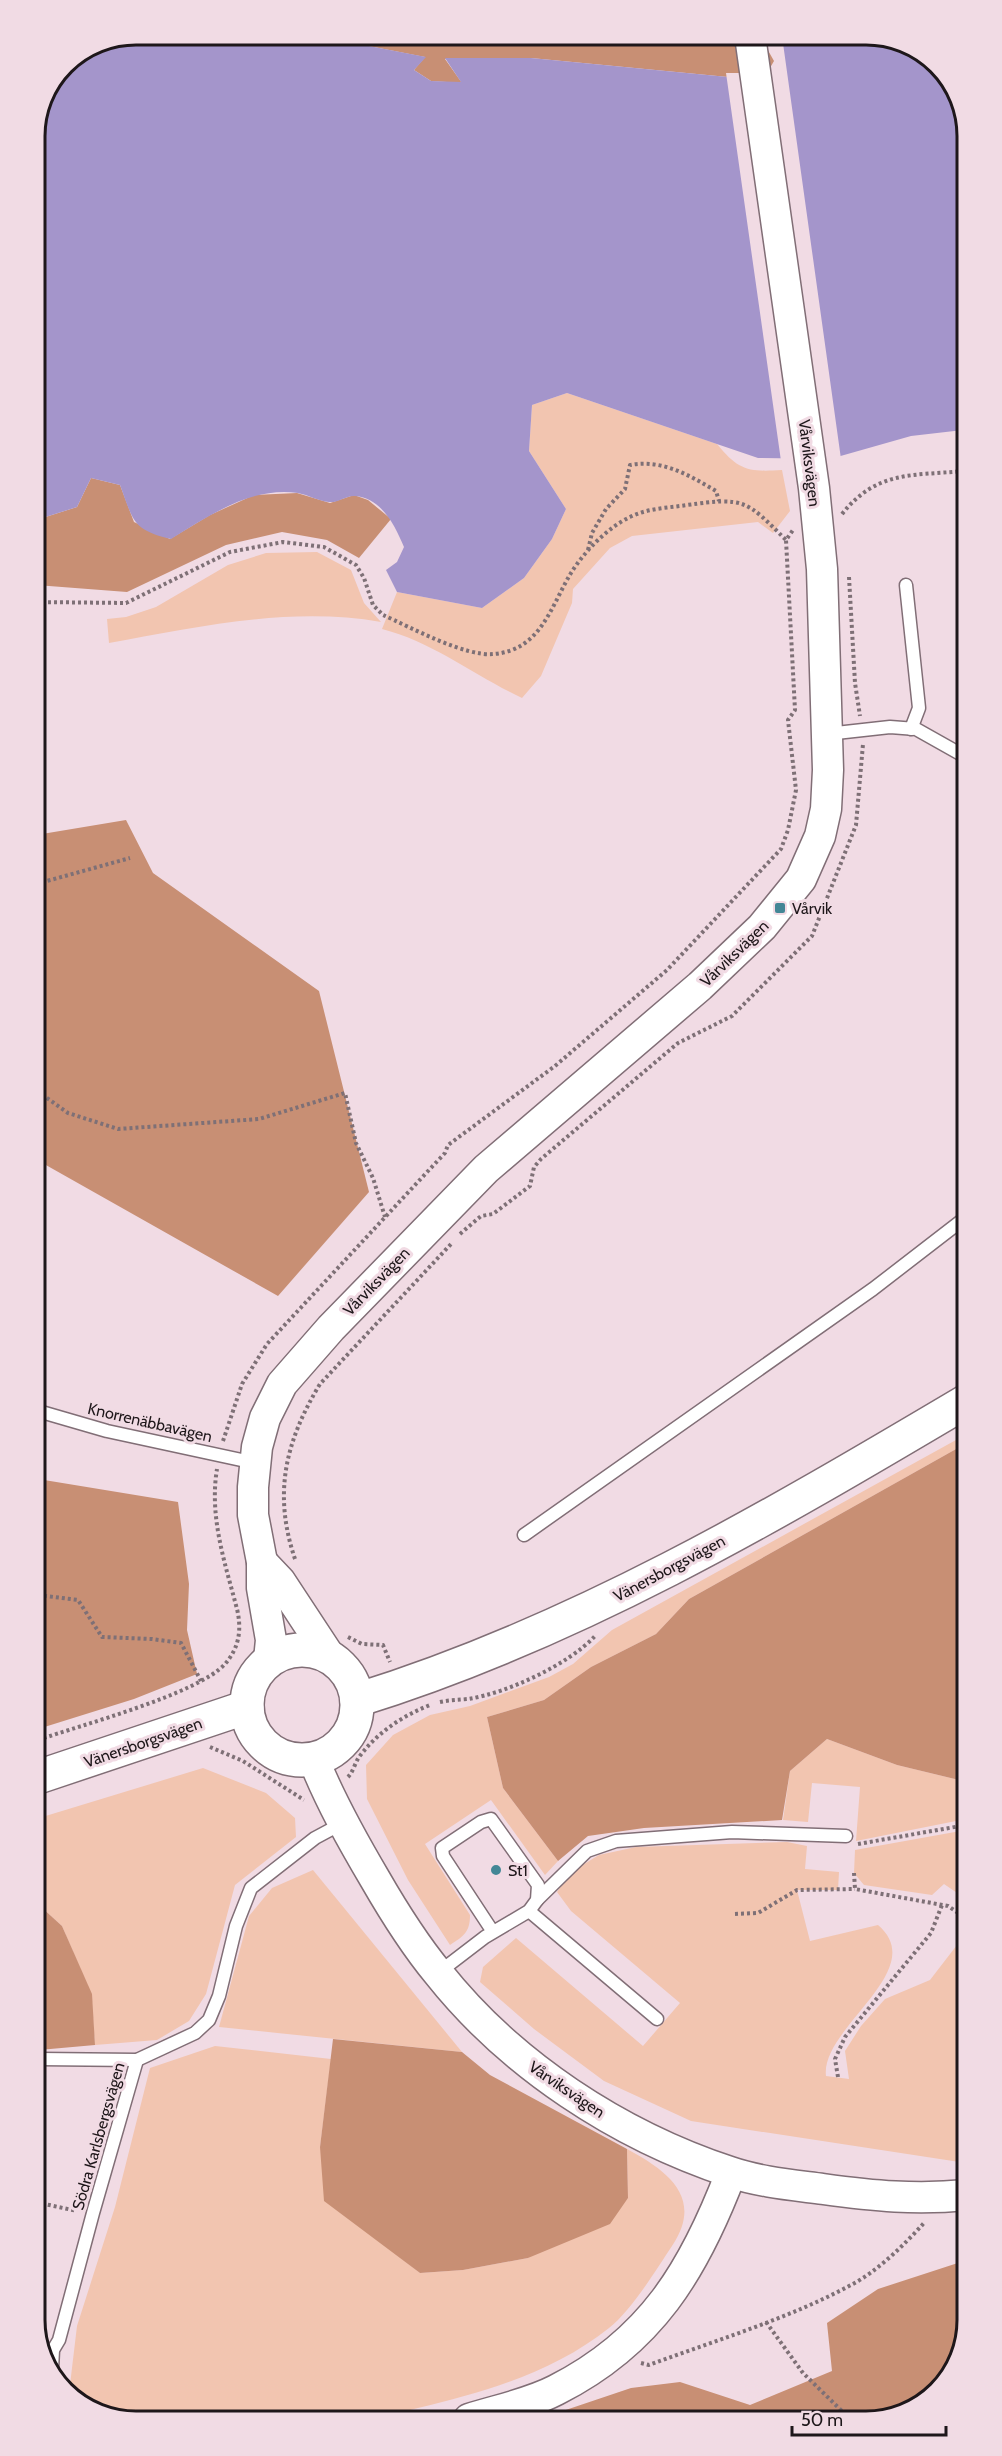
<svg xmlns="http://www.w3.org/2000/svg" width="1002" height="2456" viewBox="0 0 1002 2456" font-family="Cabin,sans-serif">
<rect width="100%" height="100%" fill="#f1dbe4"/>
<g fill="#f2c5b0">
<path d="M567,393L717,444C739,471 749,472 782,470L790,511L773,533L758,522L632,536L610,548L573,589L572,603L541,676L522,698C475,676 433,642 382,629L397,592L482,608L524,578L552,539L566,509L529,451L532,405Z"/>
<path d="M317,552L351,570L364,603L381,622C291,606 197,627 109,643L107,619L126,617L156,607L228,565L266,553Z"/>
<path d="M965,1435V1444L689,1599L656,1634L591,1667L544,1700L487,1717L503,1788L558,1861L545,1875L491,1800L425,1844L470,1915C470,1932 464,1936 450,1945L408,1880L367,1799L366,1765L393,1735L430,1715L470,1706L549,1677L573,1664L612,1630Z"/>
<polygon points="827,1739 897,1765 959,1780 966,1778 966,1819 856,1841 860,1787 812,1783 808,1822 783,1820 790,1771"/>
<polygon points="203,1768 266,1793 295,1818 296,1837 235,1885 206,1994 189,2021 157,2040 95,2045 91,1994 62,1926 39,1905 39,1818"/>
<polygon points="966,1830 966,1899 944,1884 932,1895 864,1885 854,1873 855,1850"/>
<path d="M787,1842L807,1846L805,1869L839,1872L838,1890H797L810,1941L878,1925C931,1970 820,2028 826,2076L849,2079L845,2051L861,2026L885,1999L930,1980L967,1932L966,2163L691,2121L604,2081L534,2029L480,1982L483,1967L516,1938L643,2046L680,2003L571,1911L557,1892L571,1872L599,1855L636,1847Z"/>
<polygon points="313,1870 462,2052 219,2027 249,1916 272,1888"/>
<path d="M215,2046L331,2059L320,2147L374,2237L420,2273L463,2270L528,2258L628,2198L627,2149C666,2170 705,2197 672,2246C656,2270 631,2311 609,2328C554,2372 485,2392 418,2408C402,2412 385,2419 369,2420C298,2425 226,2421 155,2421L122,2418L74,2400L69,2393L77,2326L115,2207L150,2068Z"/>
</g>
<g fill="#c88f74">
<polygon points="750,36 767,43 777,61 769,76 728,77 531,58 445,59 462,83 431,81 414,70 425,57 338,40"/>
<polygon points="91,478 120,485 134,522 170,539 210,515 254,495 297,493 330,503 354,495 368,500 391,519 359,558 327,540 282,532 226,545 127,592 36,585 36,520 77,507"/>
<polygon points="126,820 153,873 319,991 369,1192 278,1296 37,1160 36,835"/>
<polygon points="965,1444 966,1778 959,1780 897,1765 827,1739 790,1771 782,1820 644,1828 588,1836 558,1861 503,1788 487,1717 544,1700 591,1667 656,1634 689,1599"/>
<polygon points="38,1479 178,1502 189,1584 187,1630 197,1674 134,1699 38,1729"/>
<polygon points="39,1905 62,1926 92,1994 95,2045 39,2050"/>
<polygon points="333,2039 462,2052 490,2075 627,2149 628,2198 610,2224 528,2258 463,2270 420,2273 324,2201 320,2147"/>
<polygon points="967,2260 967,2320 947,2381 898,2416 539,2419 631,2388 680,2382 750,2405 832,2371 827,2323 878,2289"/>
</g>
<path fill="#a495cb" d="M873,35L928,56L962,104L963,430L911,436L830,459L758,458L567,393L532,405L529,451L566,509L552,539L524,578L482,608L397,592L386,570L397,562L404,547C395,526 382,498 355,496C347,495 338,503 329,502C319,501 308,495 298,493C251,486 209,516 171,539C132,530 133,520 120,485L91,478L77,507L36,520L35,130L65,64L98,42L338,40L426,57L414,70L431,81L461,82L445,58H531L728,77L769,76L777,61L767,43L750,36Z"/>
<polygon fill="#f1dbe4" points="747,36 782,36 841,459 830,462 781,461 726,73 767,73 774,61 765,45"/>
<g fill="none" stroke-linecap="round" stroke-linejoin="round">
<g stroke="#816e76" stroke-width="15">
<g id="service">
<polyline points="906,585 919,708 911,729"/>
<polyline points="827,734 890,727 916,729 964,756"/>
<polyline points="38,1411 107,1431 255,1463"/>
<polyline points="524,1535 873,1289 965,1218"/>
<polyline points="537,1900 587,1851 616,1841 732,1832 846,1836"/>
<polyline points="529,1911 657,2019"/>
<polyline points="438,1973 485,1937 529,1911 537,1900 538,1885 491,1819 481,1822 442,1848 443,1856 493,1932"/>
<polyline points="39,2059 137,2060 195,2033 209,2020 219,1996 236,1926 251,1888 315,1838 343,1823"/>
<polyline points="52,2369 53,2350 59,2340 93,2213 137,2060"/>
</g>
</g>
<g stroke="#816e76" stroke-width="33">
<g id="tertiary">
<polyline points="262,1562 280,1581 330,1657"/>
<polyline points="269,1660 271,1640 262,1588 262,1562 253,1515 253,1487 257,1447 265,1418 282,1384 331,1328 486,1169 700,986 762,927 801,879 820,836 826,809 828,770 822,569 814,488 750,36"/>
<path d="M313,1758C330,1801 352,1840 375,1879C394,1912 414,1944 438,1973C511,2065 618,2135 730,2172C759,2182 793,2185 823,2189C874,2196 916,2200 967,2195"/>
<path d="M469,2419C497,2410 529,2404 556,2390C651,2342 694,2270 731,2173"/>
</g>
</g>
<g stroke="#816e76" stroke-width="36">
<g id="secondary">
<circle cx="302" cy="1705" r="55"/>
<path d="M357,1700C574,1633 771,1517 965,1402"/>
<polyline points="38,1777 247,1707"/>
</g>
</g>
<g stroke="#7e7076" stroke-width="4" stroke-dasharray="3 3" stroke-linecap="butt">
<path d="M842,514C877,470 913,476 963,471"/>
<path d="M588,550L592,533L606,509L625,489L630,465C662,459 689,475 716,491L719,501"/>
<polyline points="849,577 855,683 860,716"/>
<path d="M36,602L126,603L230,552L283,542L324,547L356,565L364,578L373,605L383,615C410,627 465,657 494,654C541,650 551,606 571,573C584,552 607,528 630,517C648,508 668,508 687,505C745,497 746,500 786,540"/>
<polyline points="36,884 130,858"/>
<polyline points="37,1091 68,1113 118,1129 259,1119 345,1093 356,1143 373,1178 385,1217"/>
<polyline points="460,1234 481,1216 493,1214 530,1186 534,1167 541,1159 678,1043 732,1016 812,936 856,825 863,744"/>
<polyline points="223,1441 242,1384 267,1344 429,1170 445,1153 448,1145 555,1066 667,970 781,849 788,830 796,790 788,720 795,710 786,540 793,530"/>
<path d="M295,1559C273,1494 285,1442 320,1384L451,1244"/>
<polyline points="38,1595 78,1600 102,1637 152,1639 181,1643 201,1681"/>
<polyline points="348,1637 362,1644 383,1645 390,1662"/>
<path d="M440,1702C449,1700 458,1700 468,1699C507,1693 568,1665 595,1636"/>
<path d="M38,1740C81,1725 198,1694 225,1664C239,1648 242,1630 237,1609C225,1563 209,1517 217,1469"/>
<polyline points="210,1747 243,1761 304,1800"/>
<path d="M348,1777C353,1772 355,1763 359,1757C377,1733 402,1716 430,1705"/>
<polyline points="858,1844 966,1825"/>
<polyline points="854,1873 855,1889 948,1906 967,1919"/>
<polyline points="735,1914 758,1913 797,1890 855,1889"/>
<polyline points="838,2077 835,2059 845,2037 931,1933 942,1905"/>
<polyline points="41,2175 40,2203 77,2211"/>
<polyline points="766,2322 803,2373 848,2417"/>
<path d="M641,2363L649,2365C716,2340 788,2319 851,2285C878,2271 904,2245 924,2223"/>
</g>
<use href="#service" stroke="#fff" stroke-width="12"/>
<use href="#tertiary" stroke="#fff" stroke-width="30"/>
<use href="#secondary" stroke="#fff" stroke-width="33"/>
</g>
<g fill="#438796" stroke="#f1dbe4" stroke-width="2">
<rect x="774" y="902" width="12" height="12" rx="3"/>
<circle cx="496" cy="1870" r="6"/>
</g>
<g text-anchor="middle" stroke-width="6" stroke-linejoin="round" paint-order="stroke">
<g font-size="16" fill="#1e171a" stroke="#f1dbe4">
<text transform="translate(810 463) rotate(83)" y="6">Vårviksvägen</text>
<text transform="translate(734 953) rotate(-44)" y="6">Vårviksvägen</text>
<text transform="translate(376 1281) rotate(-46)" y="6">Vårviksvägen</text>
<text transform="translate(150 1422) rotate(13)" y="6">Knorrenäbbavägen</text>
<text transform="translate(669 1568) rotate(-28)" y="6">Vänersborgsvägen</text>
<text transform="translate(143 1742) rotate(-19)" y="6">Vänersborgsvägen</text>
<text transform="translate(567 2089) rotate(34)" y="6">Vårviksvägen</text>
<text transform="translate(98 2136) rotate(-74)" y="6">Södra Karlsbergsvägen</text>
</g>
<g font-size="16" fill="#1e171a" stroke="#f1dbe4" text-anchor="start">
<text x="792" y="914">Vårvik</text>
<text x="508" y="1876">St1</text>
</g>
</g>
<path d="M0 0H1002V2456H0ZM136 45H866A91 91 0 0 1 957 136V2320A91 91 0 0 1 866 2411H136A91 91 0 0 1 45 2320V136A91 91 0 0 1 136 45Z" fill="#f1dbe4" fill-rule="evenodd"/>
<path fill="none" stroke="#1e171a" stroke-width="3" d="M136 45H866A91 91 0 0 1 957 136V2320A91 91 0 0 1 866 2411H136A91 91 0 0 1 45 2320V136A91 91 0 0 1 136 45Z"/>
<path d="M792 2426v9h154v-9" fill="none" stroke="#1e171a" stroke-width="3"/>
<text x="801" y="2426" font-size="18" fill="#1e171a" stroke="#f1dbe4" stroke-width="4.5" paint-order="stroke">50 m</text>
</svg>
